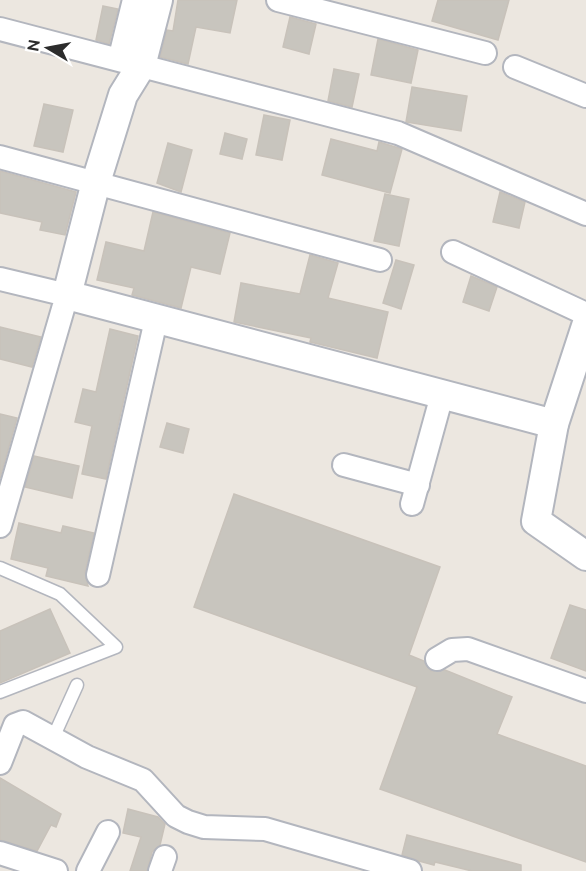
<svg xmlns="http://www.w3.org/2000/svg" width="586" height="871" viewBox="0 0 586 871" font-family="Ubuntu,sans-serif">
<rect width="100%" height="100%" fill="#ece7e0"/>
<g fill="#c8c5be" stroke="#c8c2ba" stroke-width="1.5">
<polygon points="178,0 237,0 230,33 196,27 188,64 160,57 167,30 173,31"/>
<polygon points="438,0 509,0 498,40 432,21"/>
<polygon points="103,6 118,9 109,44 96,40"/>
<polygon points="290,17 316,24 309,54 283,47"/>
<polygon points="378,39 418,50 411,83 371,75"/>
<polygon points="334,69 359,74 352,107 328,101"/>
<polygon points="412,87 467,96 461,131 406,122"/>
<polygon points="44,104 73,110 63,152 34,146"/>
<polygon points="264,115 290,120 282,160 256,155"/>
<polygon points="225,133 247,139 242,159 220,154"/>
<polygon points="331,139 377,151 379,142 402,149 390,193 322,175"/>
<polygon points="168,143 192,150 181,192 157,183"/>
<polygon points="0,171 76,192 65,235 40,230 42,222 0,213"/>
<polygon points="500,192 525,202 519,228 493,222"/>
<polygon points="385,194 409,199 399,246 374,241"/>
<polygon points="153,212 230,233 220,274 191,267 181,308 132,295 134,288 97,280 106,242 144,251"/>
<polygon points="310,255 338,263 328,298 388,312 377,358 310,342 311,338 234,322 241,283 300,294"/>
<polygon points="396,260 414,265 401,309 383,303"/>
<polygon points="471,276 497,287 489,311 463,302"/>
<polygon points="0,327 41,337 32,367 0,359"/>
<polygon points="110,329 138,336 106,479 82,474 92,426 75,422 83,389 96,392"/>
<polygon points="0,414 17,418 0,478"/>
<polygon points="167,423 189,429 183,453 160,447"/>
<polygon points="34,456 79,466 72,498 25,487"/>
<polygon points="234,494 440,567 409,655 424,661 431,671 445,670 512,697 497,734 586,766 586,862 380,789 417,687 194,607"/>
<polygon points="19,523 61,533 63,526 94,533 85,572 88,586 46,576 48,568 11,559"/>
<polygon points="570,605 586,610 586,671 551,658"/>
<polygon points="50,609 70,653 0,683 0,631"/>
<polygon points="0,778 61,814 56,827 51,825 37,851 0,840"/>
<polygon points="128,809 158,817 165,824 160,845 152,852 147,871 130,871 141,837 123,833"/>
<polygon points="407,835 521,865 521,871 472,871 435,862 434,865 419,861 402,855"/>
</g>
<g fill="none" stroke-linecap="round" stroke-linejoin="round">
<g stroke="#b3b6be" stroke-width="15">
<g id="service">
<polyline points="0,568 60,594 116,647 0,692"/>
<polyline points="53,738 77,685"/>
</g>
</g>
<g stroke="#b3b6be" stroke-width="26">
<g id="minor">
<polyline points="278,0 485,53"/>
<polyline points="0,29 398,133 586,214"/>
<polyline points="515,67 586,96"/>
<polyline points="0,157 380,260"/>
<polyline points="453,252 586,314"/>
<polyline points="0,279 67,295 0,526"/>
<polyline points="344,465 418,485"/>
<polyline points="412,504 442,395"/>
<polyline points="98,575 156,320"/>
<polyline points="437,659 452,650 468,649 586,691"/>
<polyline points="0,763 15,725 23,722 87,757 143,780 176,816 188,822 204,827 265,829 410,871"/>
<polyline points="0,853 56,871"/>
<polyline points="88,871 108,832"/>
<polyline points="160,871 165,857"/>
</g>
</g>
<g stroke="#b3b6be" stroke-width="32">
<g id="tertiary">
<polyline points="158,0 141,66 123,95 96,182 67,295 554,424"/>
<polyline points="123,57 137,0"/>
<polyline points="586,326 554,424 536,521 586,556"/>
</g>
</g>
<use href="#service" stroke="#fff" stroke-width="12"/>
<use href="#minor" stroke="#fff" stroke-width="22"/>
<use href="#tertiary" stroke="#fff" stroke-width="28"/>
</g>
<g transform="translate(48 48) rotate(280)" stroke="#ffffff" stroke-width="4.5" paint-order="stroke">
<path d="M0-4.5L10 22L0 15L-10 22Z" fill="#2c2c2c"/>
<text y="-9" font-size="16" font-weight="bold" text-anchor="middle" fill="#2c2c2c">N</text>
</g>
</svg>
